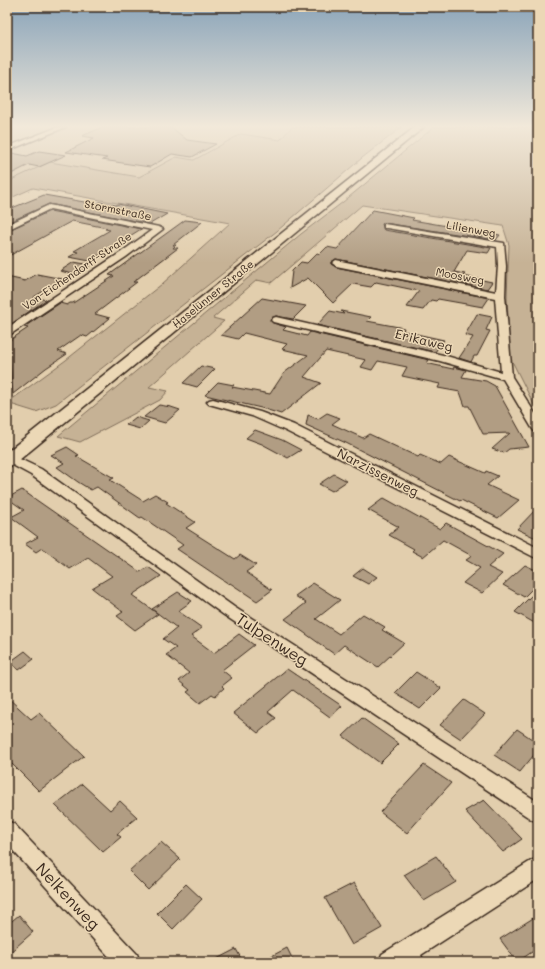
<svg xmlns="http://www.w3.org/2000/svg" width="545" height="969" viewBox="0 0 545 969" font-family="Mali,sans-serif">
<rect width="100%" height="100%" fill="#e2cead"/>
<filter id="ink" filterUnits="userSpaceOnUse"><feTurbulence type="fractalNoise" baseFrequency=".025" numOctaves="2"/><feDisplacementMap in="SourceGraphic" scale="8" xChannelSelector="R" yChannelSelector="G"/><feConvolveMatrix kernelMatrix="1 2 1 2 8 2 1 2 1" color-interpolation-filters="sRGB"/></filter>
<g filter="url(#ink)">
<polygon fill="#d3bfa0" points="7,127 292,127 280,140 241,134 194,160 176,157 139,177 50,162 7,182"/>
<g fill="#c6b295" stroke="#806e5a">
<polygon points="292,127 402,127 362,158 277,231 56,404 36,412 7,403 66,360 162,284 230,223 33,188 13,197 7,196 7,182 50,162 139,177 176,157 194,160 241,134 280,140"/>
<polygon points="434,127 538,127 538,413 510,357 507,297 509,245 503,226 362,205 271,283 257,280 213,318 224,321 149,387 168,391 160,400 80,442 58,436 301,234 343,202"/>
</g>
<g fill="#b19d83" stroke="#3b2a1e">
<polygon points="103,127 171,127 187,140 216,144 192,157 172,154 150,167 102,160 107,158 66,152 94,138 82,136"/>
<polygon points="39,151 66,155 39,167 29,165 7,176 7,152 27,156"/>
<polygon points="44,195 96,204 100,202 116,205 118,204 167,214 150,224 49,204 7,223 7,210"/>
<polygon points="373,210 414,218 412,220 500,235 496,240 384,223 382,224 384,230 491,248 488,253 467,250 454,272 465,274 463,276 492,282 487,289 336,259 331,262 331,264 336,267 489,298 483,307 438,299 436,301 431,300 423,310 407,307 419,291 376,282 371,287 353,284 333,303 308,278 290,288 292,271 301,262 307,263 317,253 320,254 327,247 337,249"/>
<polygon points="50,211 141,229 90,261 69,257 78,252 74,251 110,230 105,229 107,228 72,221 7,257 7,231"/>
<polygon points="185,220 202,222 173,245 176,245 173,248 178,248 133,282 137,282 95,314 110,318 87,337 81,335 58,351 67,354 46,368 13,394 10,363 7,362 7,342 28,328 24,327 60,303 67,305 70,303 73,303 114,276 109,275"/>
<polygon points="74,262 91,265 77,275 60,271"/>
<polygon points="37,274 63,279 34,297 46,300 11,324 7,323 7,277 25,281"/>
<polygon points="262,298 306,306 293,319 276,316 270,319 273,323 286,327 283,330 307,336 310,332 429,360 427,363 430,364 453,369 454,367 466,370 462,377 486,381 495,386 529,447 509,449 504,453 492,449 510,433 483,434 469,406 465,406 460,392 438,388 440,384 402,376 407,367 378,361 372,370 361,367 366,360 326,351 304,377 321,383 281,414 261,408 205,395 218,382 234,385 232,387 270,394 284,373 308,355 282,349 287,344 244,333 238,339 221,335"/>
<polygon points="330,311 344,314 341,311 371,317 367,321 404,328 403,331 444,340 435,352 317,325"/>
<polygon points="477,314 492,317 486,330 490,331 477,356 474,356 471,362 459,358 473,337 465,335"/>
<polygon points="201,366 215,369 197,387 183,383"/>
<polygon points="159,405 171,407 180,410 165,423 144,417"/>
<polygon points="327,413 340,418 332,424 363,438 369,434 418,457 420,455 441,464 449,457 485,473 486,471 498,476 487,485 519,500 498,518 461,500 460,501 346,443 306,425 308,415 318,419"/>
<polygon points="136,417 149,421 140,429 126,425"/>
<polygon points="255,430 282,440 301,450 288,458 262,444 246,438"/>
<polygon points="67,447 79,455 76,456 114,478 110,480 143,501 155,494 168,502 166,503 195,522 186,528 235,559 240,555 256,565 246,572 272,590 257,601 230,583 229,584 177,549 183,545 142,517 140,518 97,487 91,490 78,482 57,467 64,463 51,455"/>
<polygon points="334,474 347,481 332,491 319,484"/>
<polygon points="22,490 140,572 148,567 161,576 132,595 158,614 135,630 117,616 123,612 92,588 112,576 88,558 70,569 42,548 36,552 25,544 38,537 11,517 24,510 7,498"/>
<polygon points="384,498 440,529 446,523 503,554 488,567 502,574 482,593 463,583 480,568 466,560 472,556 443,540 423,557 412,551 414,549 389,535 399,527 368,510"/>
<polygon points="538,507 538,539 517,529"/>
<polygon points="525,565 538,571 538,583 524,597 503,585"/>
<polygon points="363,568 377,577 368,584 353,576"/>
<polygon points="313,583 340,600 316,619 339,634 363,614 385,627 382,630 404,643 378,667 344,645 334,654 285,619 306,603 295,596"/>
<polygon points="178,592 192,601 178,611 202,628 191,636 214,653 239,634 254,645 222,670 232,678 222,686 224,688 215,696 212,694 200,703 187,692 190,690 179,681 189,673 166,655 176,648 163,639 177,628 152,609"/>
<polygon points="532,595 538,598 538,625 515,612"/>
<polygon points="25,651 34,659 19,670 10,662"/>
<polygon points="287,669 342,706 330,717 293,690 268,712 276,718 258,733 233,713"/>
<polygon points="416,672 441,688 420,709 395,693"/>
<polygon points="7,697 31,719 39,713 84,756 39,791 12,764 7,767"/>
<polygon points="464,700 485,714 461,739 440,725"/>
<polygon points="362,718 399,744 380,763 343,736"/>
<polygon points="517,729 538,743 538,750 520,772 494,755"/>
<polygon points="424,765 451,783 407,833 380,812"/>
<polygon points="82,784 110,810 120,801 137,817 117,834 121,837 103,852 55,805"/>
<polygon points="484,800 522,839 503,852 465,811"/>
<polygon points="161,842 180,859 148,890 129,871"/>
<polygon points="436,856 456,882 424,901 404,875"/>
<polygon points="354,883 382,928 352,945 325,898"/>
<polygon points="186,884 202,899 173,929 157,913"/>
<polygon points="19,915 33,932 7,955 7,925"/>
<polygon points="538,915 538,948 517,962 500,939"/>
<polygon points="287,948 294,962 260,962"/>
<polygon points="236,949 243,962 211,962"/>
</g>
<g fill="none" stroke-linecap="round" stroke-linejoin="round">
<g stroke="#3b2a1e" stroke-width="3">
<g id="street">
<polygon points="58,127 66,127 7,151 7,147"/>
<polygon points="49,205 159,227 163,229 126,257 11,334 7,335 7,328 120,253 152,230 50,209 7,230 7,225"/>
<polygon points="384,224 504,243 506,266 505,296 512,377 538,418 538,432 534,431 532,428 503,379 440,361 273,322 271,320 273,318 276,317 443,355 501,372 495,298 336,266 332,263 336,260 496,292 498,266 497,247 387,228 384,228"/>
<polygon points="213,399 260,412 294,425 538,548 538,559 286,431 252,416 209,404 207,402 209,400"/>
<polygon points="7,453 41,469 234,607 538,802 538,822 531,819 224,615 31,475 7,462"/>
<polygon points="7,821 14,824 137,954 140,962 114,962 7,844"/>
<polygon points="538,858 538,879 421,955 424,962 379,962 382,954 531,861"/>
</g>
</g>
<g stroke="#3b2a1e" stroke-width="3">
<polygon id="secondary" points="415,127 424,127 13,465 7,467 7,452"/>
</g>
<use href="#street" fill="#ecd8b6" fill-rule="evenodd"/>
<use href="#secondary" fill="#ecd8b6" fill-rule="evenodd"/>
</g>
</g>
<linearGradient id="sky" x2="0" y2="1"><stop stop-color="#8aa4b9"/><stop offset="0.48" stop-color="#f2e9da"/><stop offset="1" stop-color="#f2e9da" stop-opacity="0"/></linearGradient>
<rect width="545" height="263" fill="url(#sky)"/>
<g text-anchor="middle" stroke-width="3" stroke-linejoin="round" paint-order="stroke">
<g font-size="11" fill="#3b2a1e" stroke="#ecd8b6">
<text transform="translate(118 210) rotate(11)" y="4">Stormstraße</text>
<text transform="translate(471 229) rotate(10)" y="4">Lilienweg</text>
<text transform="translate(77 271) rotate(-34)" y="4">Von-Eichendorff-Straße</text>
<text transform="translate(460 276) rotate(11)" y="4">Moosweg</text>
<text transform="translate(213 294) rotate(-39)" y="4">Haselünner Straße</text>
</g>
<g font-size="13" fill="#3b2a1e" stroke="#ecd8b6">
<text transform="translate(424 340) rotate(14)" y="5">Erikaweg</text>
<text transform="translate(378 472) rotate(27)" y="5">Narzissenweg</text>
</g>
<g font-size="16" fill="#3b2a1e" stroke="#ecd8b6">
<text transform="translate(272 639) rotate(33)" y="6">Tulpenweg</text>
<text transform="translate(68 896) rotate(47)" y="6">Nelkenweg</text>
</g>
</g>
<rect width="545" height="969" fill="none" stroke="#ecd8b6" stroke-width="24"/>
<rect x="12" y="12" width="521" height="945" fill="none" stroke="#3b2a1e" stroke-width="1.5" filter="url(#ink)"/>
</svg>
